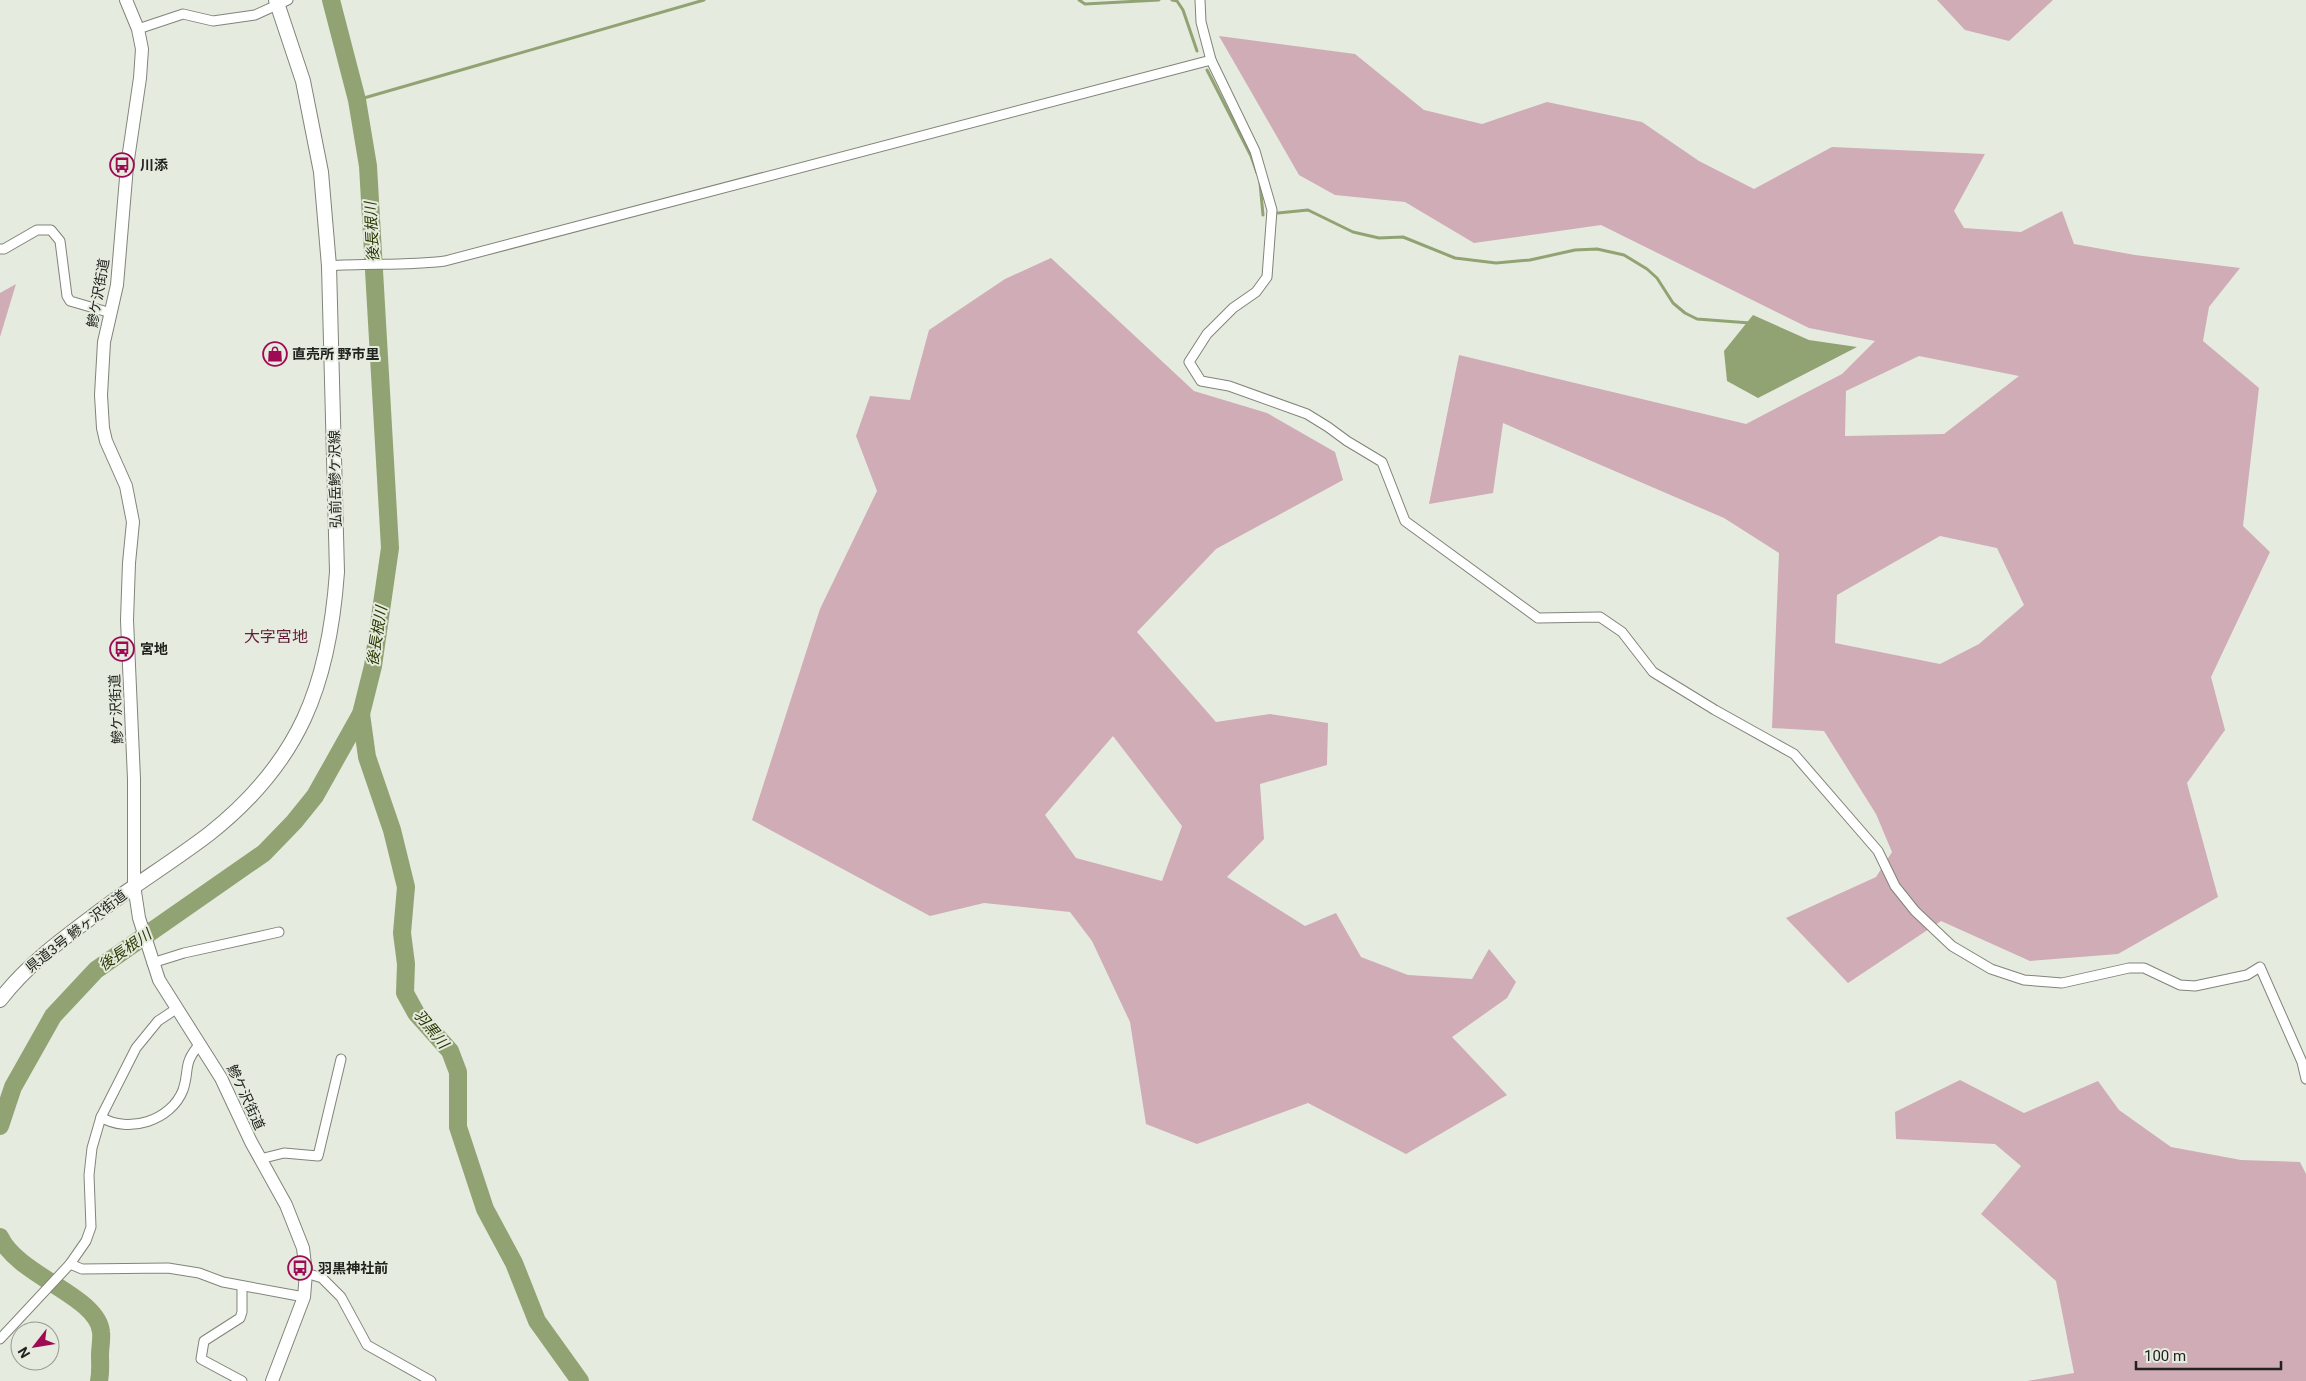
<svg xmlns="http://www.w3.org/2000/svg" width="2306" height="1381" viewBox="0 0 2306 1381" font-family="Roboto,'Noto Sans JP',sans-serif">
<rect width="100%" height="100%" fill="#e6ebdf"/>
<g fill="#cfacb6" fill-rule="evenodd">
<polygon points="1937,0 2053,0 2009,41 1965,30"/>
<path d="M1219,36L1355,54L1424,110L1482,124L1547,102L1642,122L1699,161L1754,189L1832,147L1985,154L1954,211L1964,228L2021,232L2062,211L2074,244L2135,255L2240,268L2209,307L2203,341L2259,388L2243,526L2270,552L2211,677L2225,730L2187,783L2218,897L2118,954L2030,961L1941,921L1848,983L1786,918L1876,877L1892,852L1876,814L1824,731L1772,728L1779,553L1724,518L1503,423L1493,493L1429,504L1459,355L1746,424L1842,374L1875,341L1809,328L1601,225L1474,243L1405,202L1335,195L1299,175ZM1919,356L2019,376L1944,434L1845,436L1846,391ZM1940,536L1997,548L2024,605L1979,644L1940,664L1835,643L1837,595Z"/>
<path d="M1051,258L1194,391L1267,413L1335,452L1343,480L1216,549L1137,632L1216,722L1270,714L1328,723L1327,765L1260,784L1264,839L1227,877L1305,926L1336,913L1361,957L1408,975L1472,979L1489,949L1516,982L1507,998L1452,1037L1507,1095L1406,1154L1308,1103L1197,1144L1146,1124L1130,1022L1092,941L1070,912L984,903L930,916L752,820L820,609L877,491L856,436L870,396L910,400L929,330L1005,279ZM1113,736L1182,826L1162,881L1076,858L1045,815Z"/>
<polygon points="16,284 0,337 0,293"/>
<polygon points="1960,1080 2024,1113 2098,1081 2119,1110 2171,1147 2241,1160 2300,1162 2306,1174 2306,1381 2027,1381 2074,1373 2056,1281 1981,1214 2021,1166 1995,1144 1896,1139 1895,1112"/>
</g>
<polygon fill="#91a373" points="1753,315 1809,340 1857,347 1758,398 1727,381 1724,351"/>
<g fill="none" stroke-linecap="round" stroke-linejoin="round">
<g stroke="#91a373" stroke-width="3">
<polyline points="1079,0 1085,4 1159,0"/>
<polyline points="1172,0 1177,1 1183,10 1197,51"/>
<polyline points="1207,70 1251,156 1257,173"/>
<polyline points="357,100 704,0"/>
<polyline points="1260,183 1263,215"/>
<polyline points="1278,213 1308,210 1353,232 1379,238 1403,237 1455,258 1496,263 1530,260 1575,250 1597,249 1624,255 1647,269 1657,278 1673,303 1685,313 1697,319 1750,323"/>
</g>
<g stroke="#91a373" stroke-width="18">
<polyline points="361,714 367,757 392,830 406,887 402,933 406,964 405,993 416,1013 450,1051 458,1072 458,1127 485,1209 514,1263 537,1321 580,1381"/>
<polyline points="0,1126 13,1087 53,1016 96,970 264,853 294,822 315,796 361,714 373,666 390,548 368,166 357,100 331,0"/>
<path d="M0,1237C18,1276 98,1296 101,1332C102,1339 100,1347 100,1355C100,1365 101,1371 99,1381"/>
</g>
<g stroke="#808479" stroke-width="11">
<g id="street">
<polyline points="1200,0 1201,22 1211,60 1255,151 1272,210 1267,277 1256,292 1233,308 1207,334 1189,362 1201,381 1229,386 1307,414 1328,427 1347,441 1382,462 1405,521 1538,618 1600,617 1622,632 1653,672 1715,710 1794,754 1878,851 1895,886 1915,911 1952,946 1991,969 2024,980 2062,983 2129,968 2144,968 2180,985 2195,986 2247,975 2260,967 2302,1062 2306,1079"/>
<polyline points="138,29 183,14 213,21 255,15 288,0"/>
<polyline points="0,249 4,249 37,230 51,230 60,241 67,296 70,301 111,313"/>
<path d="M329,266C368,263 406,266 445,261L1211,60"/>
<polyline points="152,963 184,953 279,932"/>
<path d="M101,1117C128,1134 171,1121 183,1090C190,1070 182,1064 200,1044"/>
<polyline points="260,1159 284,1153 318,1156 341,1059"/>
<polyline points="70,1264 82,1269 168,1268 199,1273 223,1282 304,1297"/>
<polyline points="306,1273 322,1278 341,1297 367,1345 431,1381"/>
<polyline points="242,1286 242,1312 240,1318 204,1341 201,1359 242,1381"/>
<polyline points="0,1339 70,1264 86,1241 91,1227 89,1175 92,1148 101,1117 136,1048 158,1021 176,1009"/>
</g>
</g>
<g stroke="#808479" stroke-width="14">
<polyline id="secondary" points="126,0 138,29 142,49 140,78 127,166 117,285 104,342 101,395 103,428 106,441 126,486 133,522 129,563 127,620 134,779 134,885 139,918 159,980 221,1078 251,1142 286,1205 303,1248 306,1273 304,1297 272,1381"/>
</g>
<g stroke="#808479" stroke-width="16">
<path id="primary" d="M0,1000C29,962 67,936 104,908C139,882 175,860 209,834C300,762 329,685 337,572L329,266L321,172L303,81L276,0"/>
</g>
<use href="#street" stroke="#fff" stroke-width="9"/>
<use href="#secondary" stroke="#fff" stroke-width="12"/>
<use href="#primary" stroke="#fff" stroke-width="14"/>
</g>
<defs>
<g id="bus-ring" transform="scale(1.25)"><circle r="9.5" fill="#e6ebdf" stroke="#9e0b54" stroke-width="1.5"/><path d="M-5-6H5V4H4V6H2V4H-2V6H-4V4H-5ZM-3.5-4V0h7V-4ZM-3.5 1.2v1.5H-2V1.2ZM2 1.2v1.5H3.5V1.2Z" fill="#9e0b54"/></g>
<g id="shop-ring" transform="scale(1.25)"><circle r="9.5" fill="#e6ebdf" stroke="#9e0b54" stroke-width="1.5"/><path d="M-5-2.5h2.3a2.7 3.5 0 0 1 5.4 0H5L5.5 6h-11ZM-1.5-2.5h3a1.5 2.3 0 0 0-3 0Z" fill="#9e0b54"/></g>
</defs>
<g fill-rule="evenodd">
<use href="#bus-ring" x="122" y="165"/>
<use href="#shop-ring" x="275" y="354"/>
<use href="#bus-ring" x="122" y="649"/>
<use href="#bus-ring" x="300" y="1268"/>
</g>
<g text-anchor="middle" stroke-width="4" stroke-linejoin="round" paint-order="stroke">
<g font-size="14" font-weight="bold" fill="#21231f" stroke="#e6ebdf" text-anchor="start">
<text x="140" y="170">川添</text>
<text x="292" y="359">直売所 野市里</text>
<text x="140" y="654">宮地</text>
<text x="318" y="1273">羽黒神社前</text>
</g>
<g font-size="14" fill="#21231f" stroke="#e6ebdf">
<text transform="translate(98 293) rotate(-80)" y="5">鰺ケ沢街道</text>
<text transform="translate(335 479) rotate(-91)" y="5">弘前岳鰺ケ沢線</text>
<text transform="translate(116 709) rotate(-93)" y="5">鰺ケ沢街道</text>
<text transform="translate(76 931) rotate(-38)" y="5">県道3号 鰺ヶ沢街道</text>
<text transform="translate(246 1097) rotate(65)" y="5">鰺ケ沢街道</text>
</g>
<g font-size="15" font-style="italic" fill="#2a3901" stroke="#e6ebdf">
<text transform="translate(372 232) rotate(-93)" y="5">後長根川</text>
<text transform="translate(377 636) rotate(-81)" y="5">後長根川</text>
<text transform="translate(125 950) rotate(-35)" y="5">後長根川</text>
<text transform="translate(431 1029) rotate(51)" y="5">羽黒川</text>
</g>
<g font-size="16" fill="#611e38" stroke="#e6ebdf">
<text x="276" y="642">大字宮地</text>
</g>
</g>
<g transform="translate(35 1346) rotate(239)"><circle r="24" fill="#e6ebdf" stroke="#979b92"/>
<path d="M0-4L9 19L0 12L-9 19Z" fill="#9e0b54"/>
<text y="-8" font-size="14" font-weight="bold" text-anchor="middle" fill="#21231f">N</text>
</g>
<path d="M2136 1361v8h145v-8" fill="none" stroke="#21231f" stroke-width="2.5"/>
<text x="2144" y="1361" font-size="15" fill="#21231f" stroke="#e6ebdf" stroke-width="4" paint-order="stroke">100 m</text>
</svg>
